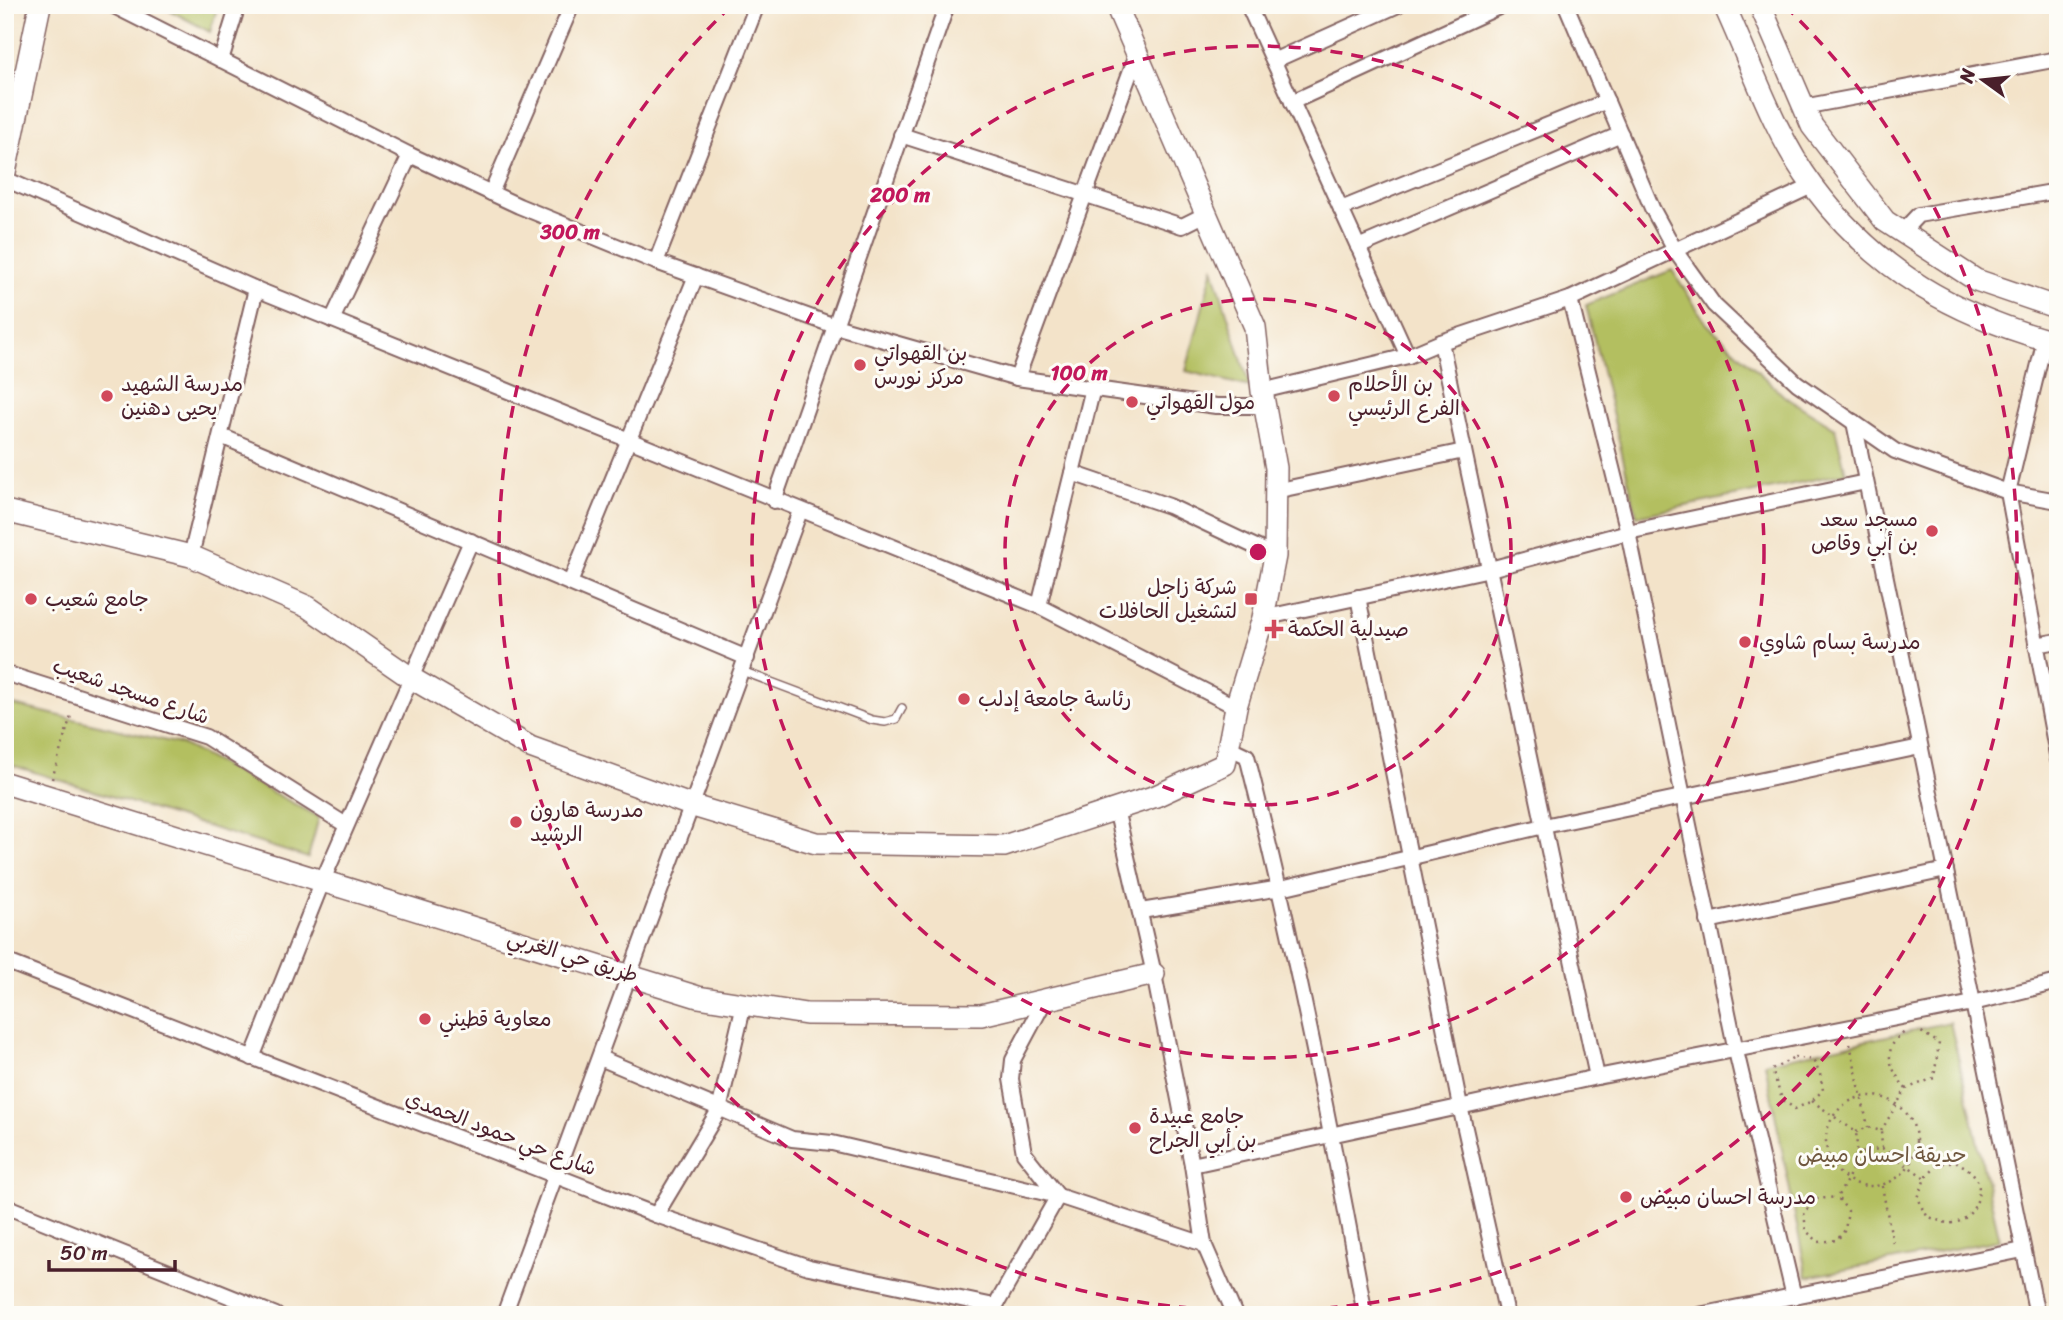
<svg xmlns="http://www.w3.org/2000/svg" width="2063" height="1320" viewBox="0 0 2063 1320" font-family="Sriracha,'Playpen Sans Arabic',sans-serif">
<rect width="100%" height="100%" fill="#fdfcf7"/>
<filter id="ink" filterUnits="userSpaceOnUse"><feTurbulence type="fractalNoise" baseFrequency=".0143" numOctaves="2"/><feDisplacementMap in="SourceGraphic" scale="14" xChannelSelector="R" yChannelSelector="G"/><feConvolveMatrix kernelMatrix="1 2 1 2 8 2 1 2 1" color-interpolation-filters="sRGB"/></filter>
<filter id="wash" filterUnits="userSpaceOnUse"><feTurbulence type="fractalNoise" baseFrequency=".00686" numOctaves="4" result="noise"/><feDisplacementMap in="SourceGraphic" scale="28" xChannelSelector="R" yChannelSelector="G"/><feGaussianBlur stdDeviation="1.57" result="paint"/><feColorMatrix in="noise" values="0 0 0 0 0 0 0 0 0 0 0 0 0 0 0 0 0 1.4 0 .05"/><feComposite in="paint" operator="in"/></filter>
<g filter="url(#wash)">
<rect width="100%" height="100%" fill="#f3e3c9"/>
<g fill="#b3bf61" stroke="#7e6f46" stroke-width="2">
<polygon points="160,5 218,5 210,32"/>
<polygon points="1213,268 1250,387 1186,371"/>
<polygon points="1672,270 1707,324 1784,396 1835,428 1846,473 1637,516 1586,305"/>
<polygon points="5,703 184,745 319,817 308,858 5,763"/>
<polygon points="1950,1022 2000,1240 1807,1277 1765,1063"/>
</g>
</g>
<g filter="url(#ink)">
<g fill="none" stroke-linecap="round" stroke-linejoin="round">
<g stroke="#856462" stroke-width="10">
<polyline id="lane" points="742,671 872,720 885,722 896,719 902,708"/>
</g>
<g stroke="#856462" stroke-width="18">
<g id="street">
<polyline points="112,5 410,155 519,206 656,262 835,326 1017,378 1216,406 1265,406"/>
<polyline points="1248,5 1408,356"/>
<polyline points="1566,5 1652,208 1676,252 1714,305 1797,383 1895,451 2008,492 2058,501"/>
<polyline points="221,60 238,5"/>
<polyline points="1273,61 1398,5"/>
<polyline points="1292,102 1503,5"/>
<polyline points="1803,107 2058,59"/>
<polyline points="901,135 1182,226 1206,214"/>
<polyline points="5,179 256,289 1039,606 1236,707"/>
<polyline points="491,193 572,5"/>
<polyline points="1341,209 1607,101"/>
<polyline points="1902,232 1918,215 2058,191"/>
<polyline points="1358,247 1621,134"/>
<polyline points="656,262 757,5"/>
<polyline points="1570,299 1628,532 1736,1051 1794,1297"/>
<polyline points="332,320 410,155"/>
<polyline points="2045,339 2008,492 2058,760"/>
<polyline points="1441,342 1597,1077"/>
<polyline points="1017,378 1137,54"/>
<polyline points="1262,391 1408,356 1441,342 1570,299 1812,186"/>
<polyline points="1854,422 2037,1315"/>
<polyline points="221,436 747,658"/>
<polyline points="1072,473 1169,506 1275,556"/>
<polyline points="1275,491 1464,451"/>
<polyline points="774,501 947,5"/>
<polyline points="191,556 256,289"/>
<polyline points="570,583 696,276"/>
<polyline points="1358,597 1460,1106 1507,1315"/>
<polyline points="1039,606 1093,388"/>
<polyline points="1263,618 1490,569 1628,532 1866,482"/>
<polyline points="2036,645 2058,641"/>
<polyline points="5,673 206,737 346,825"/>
<path d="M1228,747L1247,756C1294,941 1331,1127 1365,1315"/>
<polyline points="1116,809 1154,974 1192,1165 1204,1244 1235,1315"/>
<polyline points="1141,911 1281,888 1544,826 1920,747"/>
<polyline points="1708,921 1946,870"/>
<polyline points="5,961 656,1215 809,1267 994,1306"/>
<polyline points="252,1058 323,880 471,541"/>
<polyline points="600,1058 792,1139 832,1143 1058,1196 1204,1244"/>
<polyline points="1192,1165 1597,1077 1973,1003 2058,982"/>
<polyline points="5,1206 276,1315"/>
<polyline points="656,1215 719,1110 744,1004"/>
<polyline points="991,1314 1058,1196 1024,1153 1011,1079 1013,1060 1045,1000"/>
<polyline points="504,1315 800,511"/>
<polyline points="1699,1315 2023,1250"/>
</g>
</g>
<g stroke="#856462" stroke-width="24">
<g id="secondary">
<path d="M1724,5C1751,63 1775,136 1813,186C1877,272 1956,316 2058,343"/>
<polyline points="1760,5 1812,126 1885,221 1976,280 2058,308"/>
<polyline points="5,172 40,5"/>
<polyline points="5,511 191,556 308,607 411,678 530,747 693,806 816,843 1004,846 1156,796 1225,764 1236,707 1263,618 1275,556 1276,468 1262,391 1255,327 1116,5"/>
<polyline points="5,783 698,997 806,1014 981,1015 1154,974"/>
</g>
</g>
<g stroke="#856462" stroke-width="2.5" stroke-dasharray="2 5" stroke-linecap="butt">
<polyline points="52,779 72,712"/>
<polyline points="1850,1044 1868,1127"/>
<polygon points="1794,1057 1813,1060 1820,1074 1823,1090 1812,1101 1795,1109 1782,1099 1772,1070"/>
<polyline points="1906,1089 1934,1078 1939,1043 1918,1030"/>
<circle cx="1871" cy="1141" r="45"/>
<path d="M1812,1101L1856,1132C1859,1158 1851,1175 1837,1197L1848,1211L1845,1230L1837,1240L1819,1242L1806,1231L1804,1212L1817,1199L1837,1197"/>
<path d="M1881,1131L1906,1089C1890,1068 1880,1049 1905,1032"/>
<polyline points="1856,1132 1868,1127 1881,1131 1882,1148 1857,1154"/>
<path d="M1882,1148L1925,1178L1918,1198L1927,1216C1935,1219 1944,1224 1953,1223C1971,1221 1984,1196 1977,1180C1973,1171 1965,1167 1957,1162L1939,1164L1925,1178"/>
<polyline points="1882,1186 1893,1244"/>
</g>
<use href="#lane" stroke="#fff" stroke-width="7"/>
<use href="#street" stroke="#fff" stroke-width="14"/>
<use href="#secondary" stroke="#fff" stroke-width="21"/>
</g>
</g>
<g fill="none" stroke="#c2185b" stroke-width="3.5" stroke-dasharray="12 9">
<circle cx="1258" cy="552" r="253"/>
<circle cx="1258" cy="552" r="506"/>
<path d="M1785 6A759 759 0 1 1 731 6"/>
</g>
<g fill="#d1495b" stroke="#fdfcf7" stroke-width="2.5">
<circle cx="860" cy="365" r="7"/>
<circle cx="107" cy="396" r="7"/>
<circle cx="1334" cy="396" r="7"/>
<circle cx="1132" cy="402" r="7"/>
<circle cx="1932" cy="531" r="7"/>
<circle cx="31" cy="599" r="7"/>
<rect x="1244" y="592" width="14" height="14" rx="3.5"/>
<path d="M1270.5 618.5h7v7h7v7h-7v7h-7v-7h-7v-7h7z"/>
<circle cx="1745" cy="642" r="7"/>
<circle cx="964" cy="699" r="7"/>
<circle cx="516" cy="822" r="7"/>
<circle cx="425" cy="1019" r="7"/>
<circle cx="1135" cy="1128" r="7"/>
<circle cx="1626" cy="1197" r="7"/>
</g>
<g text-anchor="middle" stroke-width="6" stroke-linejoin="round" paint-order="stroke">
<g font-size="21" fill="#4a1f2b" stroke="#fdfcf7" text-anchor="start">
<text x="874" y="360">بن القهواتي<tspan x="874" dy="24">مركز نورس</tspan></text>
<text x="121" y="391">مدرسة الشهيد<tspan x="121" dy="24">يحيى دهنين</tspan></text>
<text x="1348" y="391">بن الأحلام<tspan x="1348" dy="24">الفرع الرئيسي</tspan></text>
<text x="1146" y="409">مول القهواتي</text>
<text x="1918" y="526" text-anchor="end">مسجد سعد<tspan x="1918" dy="24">بن أبي وقاص</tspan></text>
<text x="1237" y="594" text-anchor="end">شركة زاجل<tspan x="1237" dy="24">لتشغيل الحافلات</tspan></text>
<text x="45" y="606">جامع شعيب</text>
<text x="1288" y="636">صيدلية الحكمة</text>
<text x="1759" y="649">مدرسة بسام شاوي</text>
<text x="978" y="706">رئاسة جامعة إدلب</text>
<text x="530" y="817">مدرسة هارون<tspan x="530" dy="24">الرشيد</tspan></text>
<text x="439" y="1026">معاوية قطيني</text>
<text x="1149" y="1123">جامع عبيدة<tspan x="1149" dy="24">بن أبي الجراح</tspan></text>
<text x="1640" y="1204">مدرسة احسان مبيض</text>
</g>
<g font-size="21" fill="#4a1f2b" stroke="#fdfcf7">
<text transform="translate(131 691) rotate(19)" y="7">شارع مسجد شعيب</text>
<text transform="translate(573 956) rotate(17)" y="7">طريق حي الغربي</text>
<text transform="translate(501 1133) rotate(21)" y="7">شارع حي حمود الحمدي</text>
</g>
<g font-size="21" fill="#6f573e" stroke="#fdfcf7">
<text x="1882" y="1162">حديقة احسان مبيض</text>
</g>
</g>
<circle cx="1258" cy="552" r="10" fill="#c2185b" stroke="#fdfcf7" stroke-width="3.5"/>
<g font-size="21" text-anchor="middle" font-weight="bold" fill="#c2185b" stroke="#fdfcf7" stroke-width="6" stroke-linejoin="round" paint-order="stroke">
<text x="900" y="202">200 m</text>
<text x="570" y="239">300 m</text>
<text x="1079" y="380">100 m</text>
</g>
<rect width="2063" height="1320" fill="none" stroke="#fdfcf7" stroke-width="28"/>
<g transform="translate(1983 80) rotate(285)" stroke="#fdfcf7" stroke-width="5" paint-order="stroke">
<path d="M0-5L12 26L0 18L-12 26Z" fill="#4a1f2b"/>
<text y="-10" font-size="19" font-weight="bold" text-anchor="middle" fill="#4a1f2b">N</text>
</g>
<path d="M49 1260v10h126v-10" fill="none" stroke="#4a1f2b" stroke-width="3.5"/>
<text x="60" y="1260" font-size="21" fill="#4a1f2b" stroke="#fdfcf7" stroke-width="5" paint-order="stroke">50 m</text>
</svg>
